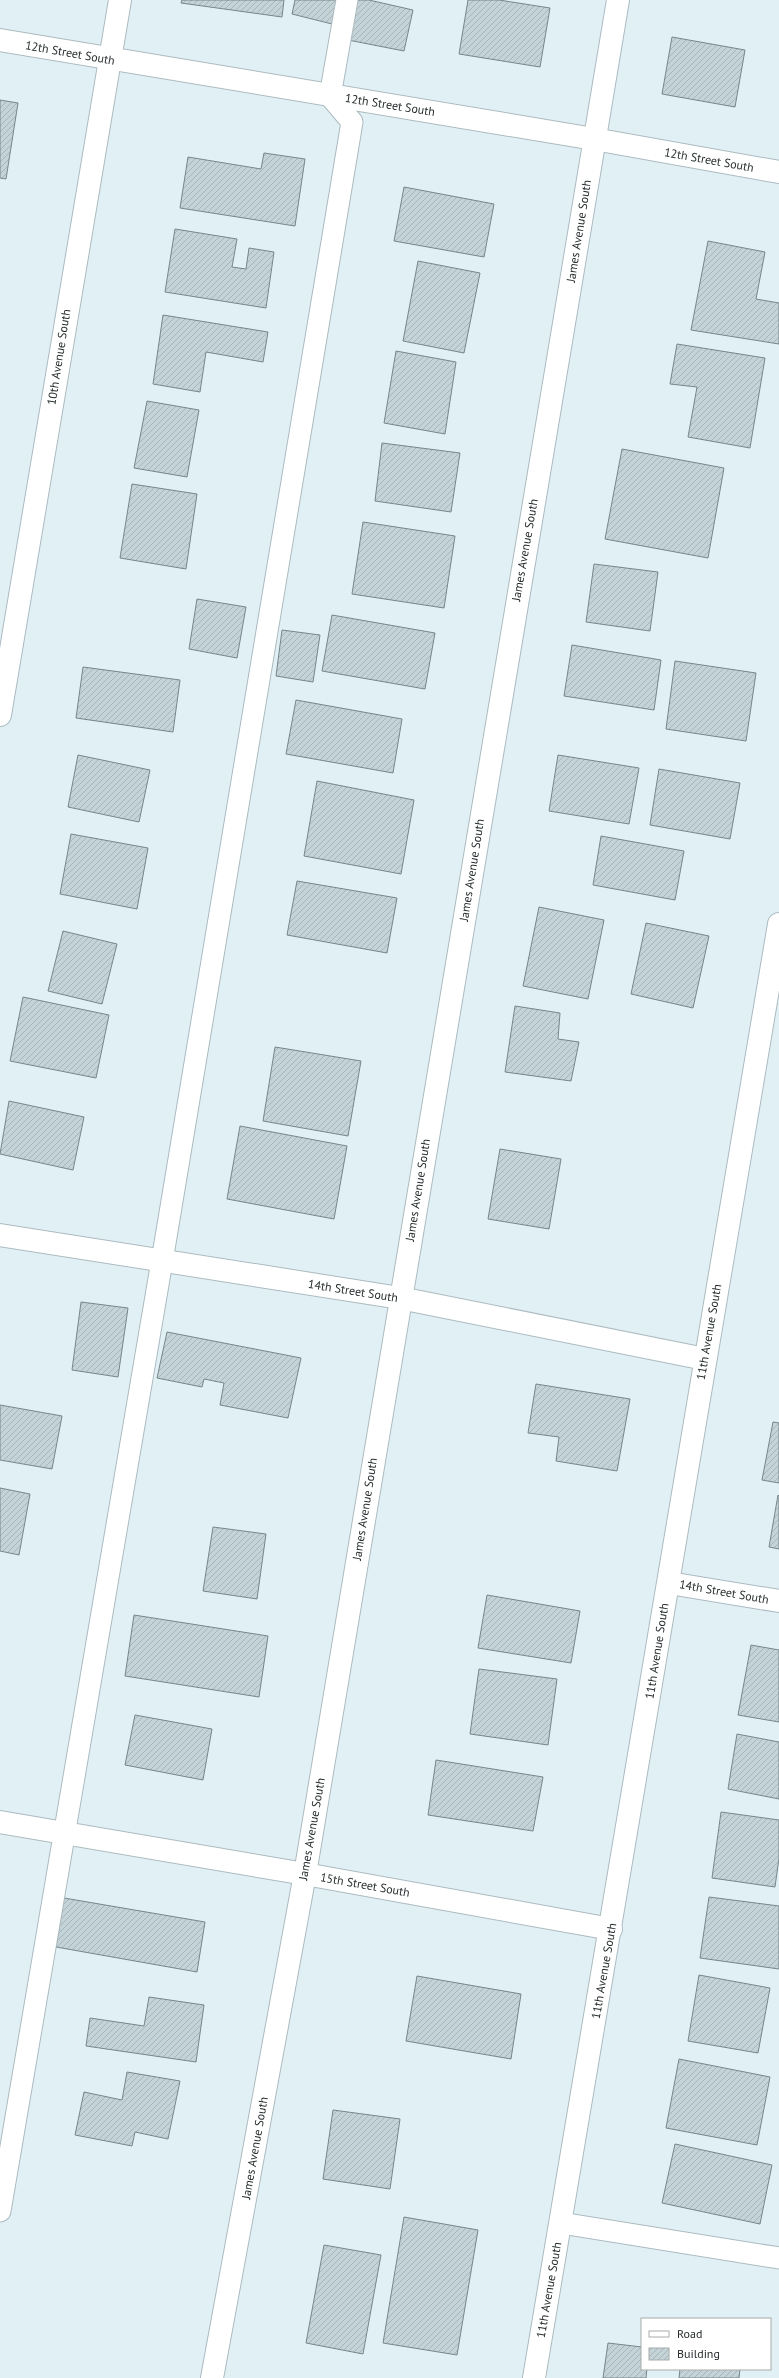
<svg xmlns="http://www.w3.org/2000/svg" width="779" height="2378" viewBox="0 0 779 2378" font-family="'PT Sans',sans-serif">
<defs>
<pattern id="building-hatch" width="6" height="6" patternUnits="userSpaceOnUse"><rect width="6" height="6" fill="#c3d3d8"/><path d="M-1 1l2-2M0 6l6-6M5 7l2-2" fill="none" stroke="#a7b5ba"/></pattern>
</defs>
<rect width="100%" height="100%" fill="#e0f0f5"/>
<g fill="url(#building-hatch)" stroke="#77868a">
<polygon points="182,0 284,0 282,17 181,3"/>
<polygon points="295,0 342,0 336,25 292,14"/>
<polygon points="357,0 369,0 413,10 404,51 348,40"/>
<polygon points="468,0 499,0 550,8 540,67 459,54"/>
<polygon points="672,37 745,50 735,107 662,94"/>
<polygon points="0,100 18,103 6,179 0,178"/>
<polygon points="264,153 305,159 295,226 180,208 188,157 261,169"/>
<polygon points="404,187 494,204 484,257 394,241"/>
<polygon points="175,229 237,239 232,267 246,269 249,248 274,252 266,308 165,292"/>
<polygon points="708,241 765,252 756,299 779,303 779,344 691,330"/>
<polygon points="418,261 480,273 464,353 403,341"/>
<polygon points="163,315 268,332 263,362 206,352 200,392 153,384"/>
<polygon points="677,344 765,358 750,448 688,437 697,387 670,384"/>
<polygon points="396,351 456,362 445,434 384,423"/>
<polygon points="147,401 199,410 187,477 134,468"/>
<polygon points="382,443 460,453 451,512 375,501"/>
<polygon points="622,449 724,468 708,558 605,539"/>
<polygon points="132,484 197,494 186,569 120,558"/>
<polygon points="363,522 455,536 444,608 352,594"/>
<polygon points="594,564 658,572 650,631 586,622"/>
<polygon points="197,599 246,607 237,658 189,649"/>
<polygon points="332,615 435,633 425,689 322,671"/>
<polygon points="282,630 320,635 313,682 276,676"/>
<polygon points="572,645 661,660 654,710 564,696"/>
<polygon points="675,661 756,673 746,741 666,729"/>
<polygon points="83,667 180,680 173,732 76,718"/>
<polygon points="296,700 402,719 393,773 286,754"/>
<polygon points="78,755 150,770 139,822 68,807"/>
<polygon points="558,755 639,768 629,824 549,811"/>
<polygon points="659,769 740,783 730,839 650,825"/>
<polygon points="317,781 414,800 401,874 304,856"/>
<polygon points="71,834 148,848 137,909 60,894"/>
<polygon points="601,836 684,851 675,900 593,885"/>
<polygon points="297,881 397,898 387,953 287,935"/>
<polygon points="539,907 604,920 588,999 523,986"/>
<polygon points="646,923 709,936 693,1008 631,994"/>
<polygon points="63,931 117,944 102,1004 48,991"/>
<polygon points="23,997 109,1015 96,1078 10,1061"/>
<polygon points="515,1006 560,1013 558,1039 579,1042 571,1081 505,1072"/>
<polygon points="275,1047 361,1061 348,1136 263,1121"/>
<polygon points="9,1101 84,1117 73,1170 0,1154"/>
<polygon points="240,1126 347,1146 334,1219 227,1199"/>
<polygon points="500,1149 561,1159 549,1229 488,1219"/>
<polygon points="81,1302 128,1308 118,1377 72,1370"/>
<polygon points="167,1332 301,1358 288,1418 220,1405 224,1383 204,1379 202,1387 157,1378"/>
<polygon points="536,1384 630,1399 617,1471 556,1461 559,1437 528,1433"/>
<polygon points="0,1405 62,1416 52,1469 0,1460"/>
<polygon points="773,1422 779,1423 779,1483 762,1480"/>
<polygon points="0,1488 30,1494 19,1555 0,1551"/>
<polygon points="778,1495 779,1496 779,1549 769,1547"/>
<polygon points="213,1527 266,1534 257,1599 203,1591"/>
<polygon points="487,1595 580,1611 571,1663 478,1648"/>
<polygon points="134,1615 268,1636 259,1697 125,1676"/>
<polygon points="751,1645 779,1650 779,1722 738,1715"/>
<polygon points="479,1669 557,1679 548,1745 470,1734"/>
<polygon points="135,1715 212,1729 203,1780 125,1765"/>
<polygon points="737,1734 779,1742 779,1799 728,1789"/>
<polygon points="436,1760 543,1777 533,1831 428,1815"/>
<polygon points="721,1812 779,1820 779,1858 775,1887 712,1878"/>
<polygon points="709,1897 779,1906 779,1969 700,1958"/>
<polygon points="64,1898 205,1922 197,1972 56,1947"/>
<polygon points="699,1975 770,1988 758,2053 688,2041"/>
<polygon points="417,1976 521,1994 511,2059 406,2041"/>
<polygon points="149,1997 204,2005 196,2062 86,2046 90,2018 144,2026"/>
<polygon points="679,2059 770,2077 757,2145 666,2128"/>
<polygon points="127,2072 180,2081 168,2139 135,2132 132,2146 75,2135 84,2092 122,2100"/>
<polygon points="333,2110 400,2119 390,2189 323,2179"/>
<polygon points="675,2144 772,2165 760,2224 662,2203"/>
<polygon points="404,2217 478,2230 457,2355 383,2343"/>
<polygon points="324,2245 381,2255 363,2354 306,2343"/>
<polygon points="608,2343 642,2347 642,2369 647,2369 646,2378 603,2378"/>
<polygon points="680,2369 740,2369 739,2378 679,2378"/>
</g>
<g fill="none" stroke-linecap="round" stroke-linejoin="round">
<g stroke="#acbbc0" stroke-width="23">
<g id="service">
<polyline points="0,2211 162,1261 352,122 330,96 347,0"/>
<polyline points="561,2223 779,2258"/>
</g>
</g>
<g stroke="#acbbc0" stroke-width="24">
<g id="minor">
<polyline points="0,40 594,139 779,172"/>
<polyline points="0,715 120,0"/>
<polyline points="0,1235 400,1298 705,1359"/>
<polyline points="669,1583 779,1601"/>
<polyline points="0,1822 305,1874 611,1929"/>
<polyline points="212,2378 305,1874 618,0"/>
<polyline points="534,2378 779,924"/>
</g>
</g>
<use href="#service" stroke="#fff" stroke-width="21"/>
<use href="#minor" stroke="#fff" stroke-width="22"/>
</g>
<g text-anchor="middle" stroke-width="4" stroke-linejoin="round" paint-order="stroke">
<g font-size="12" fill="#262c2d" stroke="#fff">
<text transform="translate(70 53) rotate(10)" y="4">12th Street South</text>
<text transform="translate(390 105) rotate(9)" y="4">12th Street South</text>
<text transform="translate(709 160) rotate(10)" y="4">12th Street South</text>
<text transform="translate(579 231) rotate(-81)" y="4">James Avenue South</text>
<text transform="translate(59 357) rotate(-81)" y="4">10th Avenue South</text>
<text transform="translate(525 550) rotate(-80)" y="4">James Avenue South</text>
<text transform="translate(472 870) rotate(-81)" y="4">James Avenue South</text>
<text transform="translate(418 1190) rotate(-81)" y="4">James Avenue South</text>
<text transform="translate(353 1291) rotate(9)" y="4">14th Street South</text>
<text transform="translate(709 1332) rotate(-80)" y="4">11th Avenue South</text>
<text transform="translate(365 1509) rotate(-81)" y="4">James Avenue South</text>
<text transform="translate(724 1592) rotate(10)" y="4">14th Street South</text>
<text transform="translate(657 1651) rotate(-81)" y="4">11th Avenue South</text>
<text transform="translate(312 1829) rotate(-80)" y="4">James Avenue South</text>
<text transform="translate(365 1885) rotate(10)" y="4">15th Street South</text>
<text transform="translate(604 1971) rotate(-80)" y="4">11th Avenue South</text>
<text transform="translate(255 2148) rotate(-80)" y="4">James Avenue South</text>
<text transform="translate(549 2290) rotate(-80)" y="4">11th Avenue South</text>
</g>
</g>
<rect x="641" y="2318" width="130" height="52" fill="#ffffff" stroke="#a8abab"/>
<rect x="649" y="2331" width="20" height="6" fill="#ffffff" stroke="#a8abab"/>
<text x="677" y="2338" font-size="12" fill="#262c2d">Road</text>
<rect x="649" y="2348" width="20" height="12" fill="url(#building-hatch)" stroke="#a8abab"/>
<text x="677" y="2358" font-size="12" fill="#262c2d">Building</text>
</svg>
